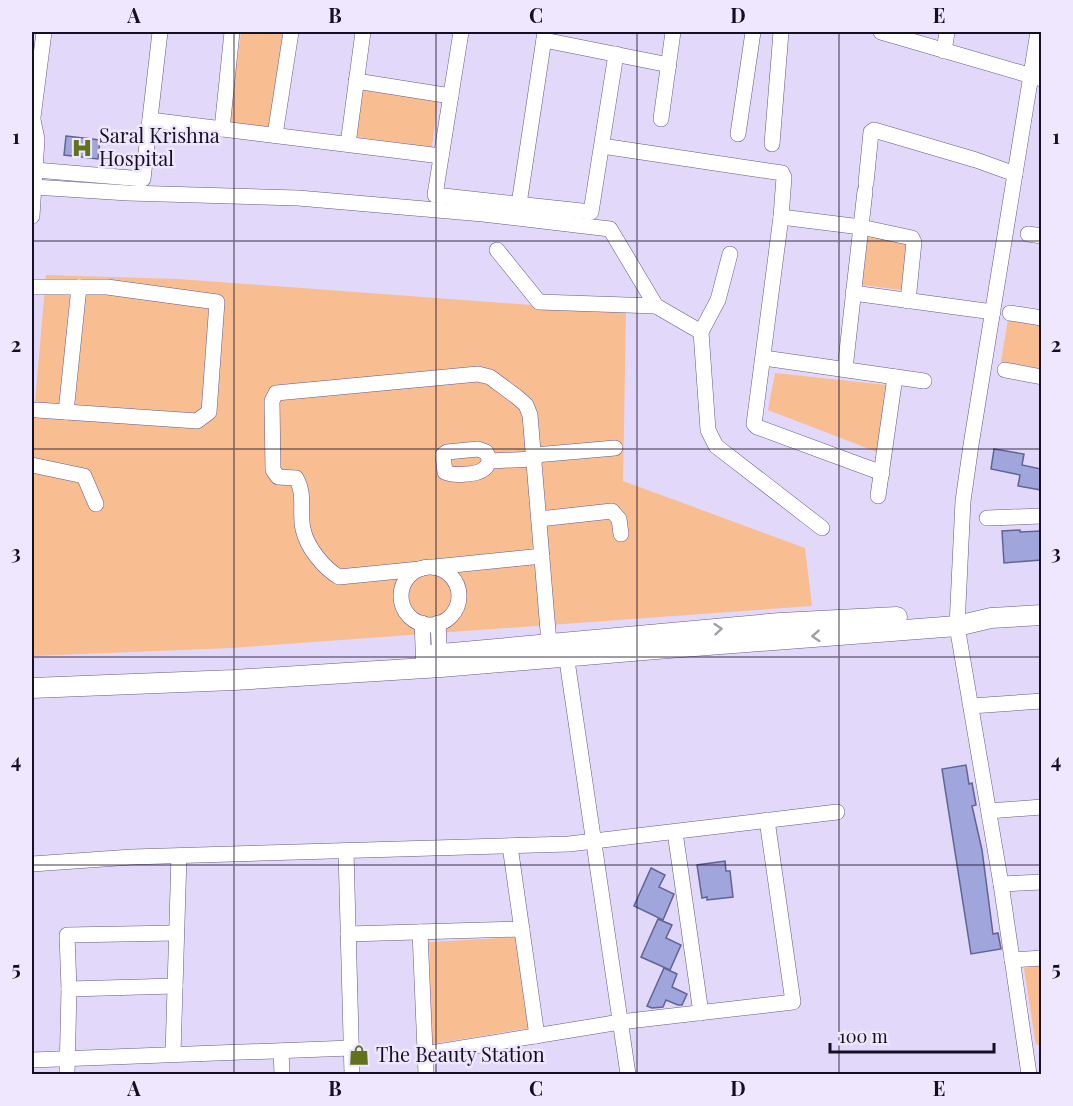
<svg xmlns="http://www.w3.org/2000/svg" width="1073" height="1106" viewBox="0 0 1073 1106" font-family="'Playfair Display',serif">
<rect width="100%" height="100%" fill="#e2d8f9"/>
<g fill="#f8bd90">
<polygon points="241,32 283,32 270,128 229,123"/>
<polygon points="362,90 438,101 432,147 356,137"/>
<polygon points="867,237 908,241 902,290 862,285"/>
<polygon points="46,275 178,279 626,312 623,481 805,548 812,606 231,648 32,656 32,439"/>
<polygon points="1008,319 1041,325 1041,369 1001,362"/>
<polygon points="775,373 887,385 877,452 768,410"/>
<polygon points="518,937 530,1028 432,1044 429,942"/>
<polygon points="1041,965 1041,1044 1036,1045 1024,968"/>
</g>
<g fill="#a0a6db" stroke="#5f6495" stroke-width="1.5">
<polygon points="66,136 100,140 98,159 64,155"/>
<polygon points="994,449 1024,454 1022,465 1041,469 1041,490 1018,486 1020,475 991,469"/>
<polygon points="1020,530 1020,532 1041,531 1041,560 1004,563 1002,531"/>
<polygon points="966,765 969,784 972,783 976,805 972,806 982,850 993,934 998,933 1001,949 971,954 942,769"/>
<polygon points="725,861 726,871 730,871 733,897 707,900 707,897 702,898 697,865"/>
<polygon points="651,868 665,875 659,887 674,894 663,920 634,906"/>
<polygon points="658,919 672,925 666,938 681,945 670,970 641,957"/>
<polygon points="664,968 677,974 672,987 687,994 682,1005 678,1005 666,1000 663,1007 652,1008 647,1006"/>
</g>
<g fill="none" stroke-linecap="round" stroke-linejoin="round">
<g stroke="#685888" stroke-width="16">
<g id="minor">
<polyline points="461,32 435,195 591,212 616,54"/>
<polyline points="881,32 1042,79"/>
<polyline points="544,40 669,65"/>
<polyline points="944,51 947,32"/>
<polyline points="356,81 451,96"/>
<polyline points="661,119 673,32"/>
<polyline points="150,120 441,156"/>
<polyline points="32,125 44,32"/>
<polyline points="222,129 232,32"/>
<polyline points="738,134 753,32"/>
<polyline points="275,135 291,32"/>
<polyline points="348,144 363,32"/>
<polyline points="772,144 781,32"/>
<polyline points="602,146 782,173 784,177 781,217 754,424 757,427 882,473"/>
<polyline points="35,170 143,179 160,32"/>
<polyline points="866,183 871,132 874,130 976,160 1015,174"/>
<polyline points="34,187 128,193 298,198 483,214 610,229 656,306 701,332"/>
<polyline points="519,204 545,32"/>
<polyline points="32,216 37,139 33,120"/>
<polyline points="781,217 861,227 912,238 914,242 908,301"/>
<polyline points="1028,234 1042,236"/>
<polyline points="497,250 539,302 656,306"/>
<polyline points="730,254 718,300 701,332 708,430 716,446 822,528"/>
<polyline points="32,287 107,287 217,302 209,412 197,421 37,410"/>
<polyline points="853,293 993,312"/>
<polyline points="1010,313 1042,318"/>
<polyline points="764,358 924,381"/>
<polyline points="845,369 865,191"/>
<polyline points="1005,370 1042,377"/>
<polyline points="66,412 79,287"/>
<polyline points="535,455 615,448"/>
<path d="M490,461L486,452L478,449L447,452L443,455L445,472C452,476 477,475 484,469C487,467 488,464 490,461L535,459"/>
<polyline points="32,465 84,476 96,504"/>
<polyline points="878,496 895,377"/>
<polyline points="987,518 1042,516"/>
<polyline points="539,519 612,511 619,519 621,534"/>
<polyline points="434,567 542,556"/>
<circle cx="430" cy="596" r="29"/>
<path d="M420,569L339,577C324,568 307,548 303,529C299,511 306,495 296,478L278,477L273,470L272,401L276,393L478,374L490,377L517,397L526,405L530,415L550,655"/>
<polyline points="422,623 424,668"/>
<polyline points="438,623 440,664"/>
<polyline points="565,647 628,1074"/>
<polyline points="971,706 1042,701"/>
<polyline points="989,811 1042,807"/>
<polyline points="675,832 701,1013"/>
<polyline points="510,846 537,1036"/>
<polyline points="346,851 352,1074"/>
<polyline points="32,864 132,857 569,844 837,812"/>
<polyline points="1001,884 1042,882"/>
<polyline points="420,932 426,1074"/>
<polyline points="348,934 522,929"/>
<polyline points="1012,960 1042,958"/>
<polyline points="175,986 69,989 67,935 176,933"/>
<polyline points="281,1051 282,1074"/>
<polyline points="173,1054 179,856"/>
<polyline points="425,1054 620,1022 793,1002 767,820"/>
<polyline points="32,1060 351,1048"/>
<polyline points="67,1074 69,989"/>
<polyline points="1029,1074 1001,884 957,626 963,501 971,445 1038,32"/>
</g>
</g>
<g stroke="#685888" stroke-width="21">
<g id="major">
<polyline points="430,655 780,623 897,617"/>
<polyline points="32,688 234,680 441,667 656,649 957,626 991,618 1042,615"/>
</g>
</g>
<use href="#minor" stroke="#fff" stroke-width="15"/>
<use href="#major" stroke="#fff" stroke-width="20"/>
</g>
<defs><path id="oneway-chevron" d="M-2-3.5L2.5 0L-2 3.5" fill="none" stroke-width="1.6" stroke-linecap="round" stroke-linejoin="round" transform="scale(1.5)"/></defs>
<g stroke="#a19fa7">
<use href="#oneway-chevron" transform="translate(718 629) rotate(-5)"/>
<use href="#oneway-chevron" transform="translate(816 636) rotate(176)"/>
</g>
<path fill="none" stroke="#150f22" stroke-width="1.5" stroke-opacity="0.55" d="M234,32V1074M436,32V1074M637,32V1074M839,32V1074M32,241H1042M32,449H1042M32,657H1042M32,865H1042"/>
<defs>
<g id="hospital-bare" transform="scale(1.62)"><path d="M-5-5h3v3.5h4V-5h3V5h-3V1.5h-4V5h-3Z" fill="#62711c" stroke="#eee7fe" stroke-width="2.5" paint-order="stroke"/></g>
<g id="shop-bare" transform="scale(1.62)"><path d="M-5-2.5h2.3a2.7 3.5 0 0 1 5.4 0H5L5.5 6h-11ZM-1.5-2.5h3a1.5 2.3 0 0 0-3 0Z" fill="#62711c" stroke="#eee7fe" stroke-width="2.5" paint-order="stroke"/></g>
</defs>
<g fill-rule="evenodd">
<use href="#hospital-bare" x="82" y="148"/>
<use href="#shop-bare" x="359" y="1055"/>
</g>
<g text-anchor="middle" stroke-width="5" stroke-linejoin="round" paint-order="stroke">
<g font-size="20" fill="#150f22" stroke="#eee7fe" text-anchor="start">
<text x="99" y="143">Saral Krishna<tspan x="99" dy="23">Hospital</tspan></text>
<text x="376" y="1062">The Beauty Station</text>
</g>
</g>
<rect width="1073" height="1106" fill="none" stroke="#eee7fe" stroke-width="66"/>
<path d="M830 1043v9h164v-9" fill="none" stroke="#150f22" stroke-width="3"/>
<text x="839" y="1043" font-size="18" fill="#150f22" stroke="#eee7fe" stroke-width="4.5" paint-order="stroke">100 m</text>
<rect x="33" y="33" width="1007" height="1040" fill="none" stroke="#150f22" stroke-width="2"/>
<g font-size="20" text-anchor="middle" font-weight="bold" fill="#150f22">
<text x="134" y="23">A</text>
<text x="335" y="23">B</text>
<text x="536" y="23">C</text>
<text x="738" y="23">D</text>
<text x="939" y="23">E</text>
<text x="16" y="144">1</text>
<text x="1056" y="144">1</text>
<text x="16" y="352">2</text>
<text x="1056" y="352">2</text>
<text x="16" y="560">3</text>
<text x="1056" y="560">3</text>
<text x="16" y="768">4</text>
<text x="1056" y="768">4</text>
<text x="16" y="976">5</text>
<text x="1056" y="976">5</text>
<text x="134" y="1096">A</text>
<text x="335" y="1096">B</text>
<text x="536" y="1096">C</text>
<text x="738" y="1096">D</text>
<text x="939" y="1096">E</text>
</g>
</svg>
